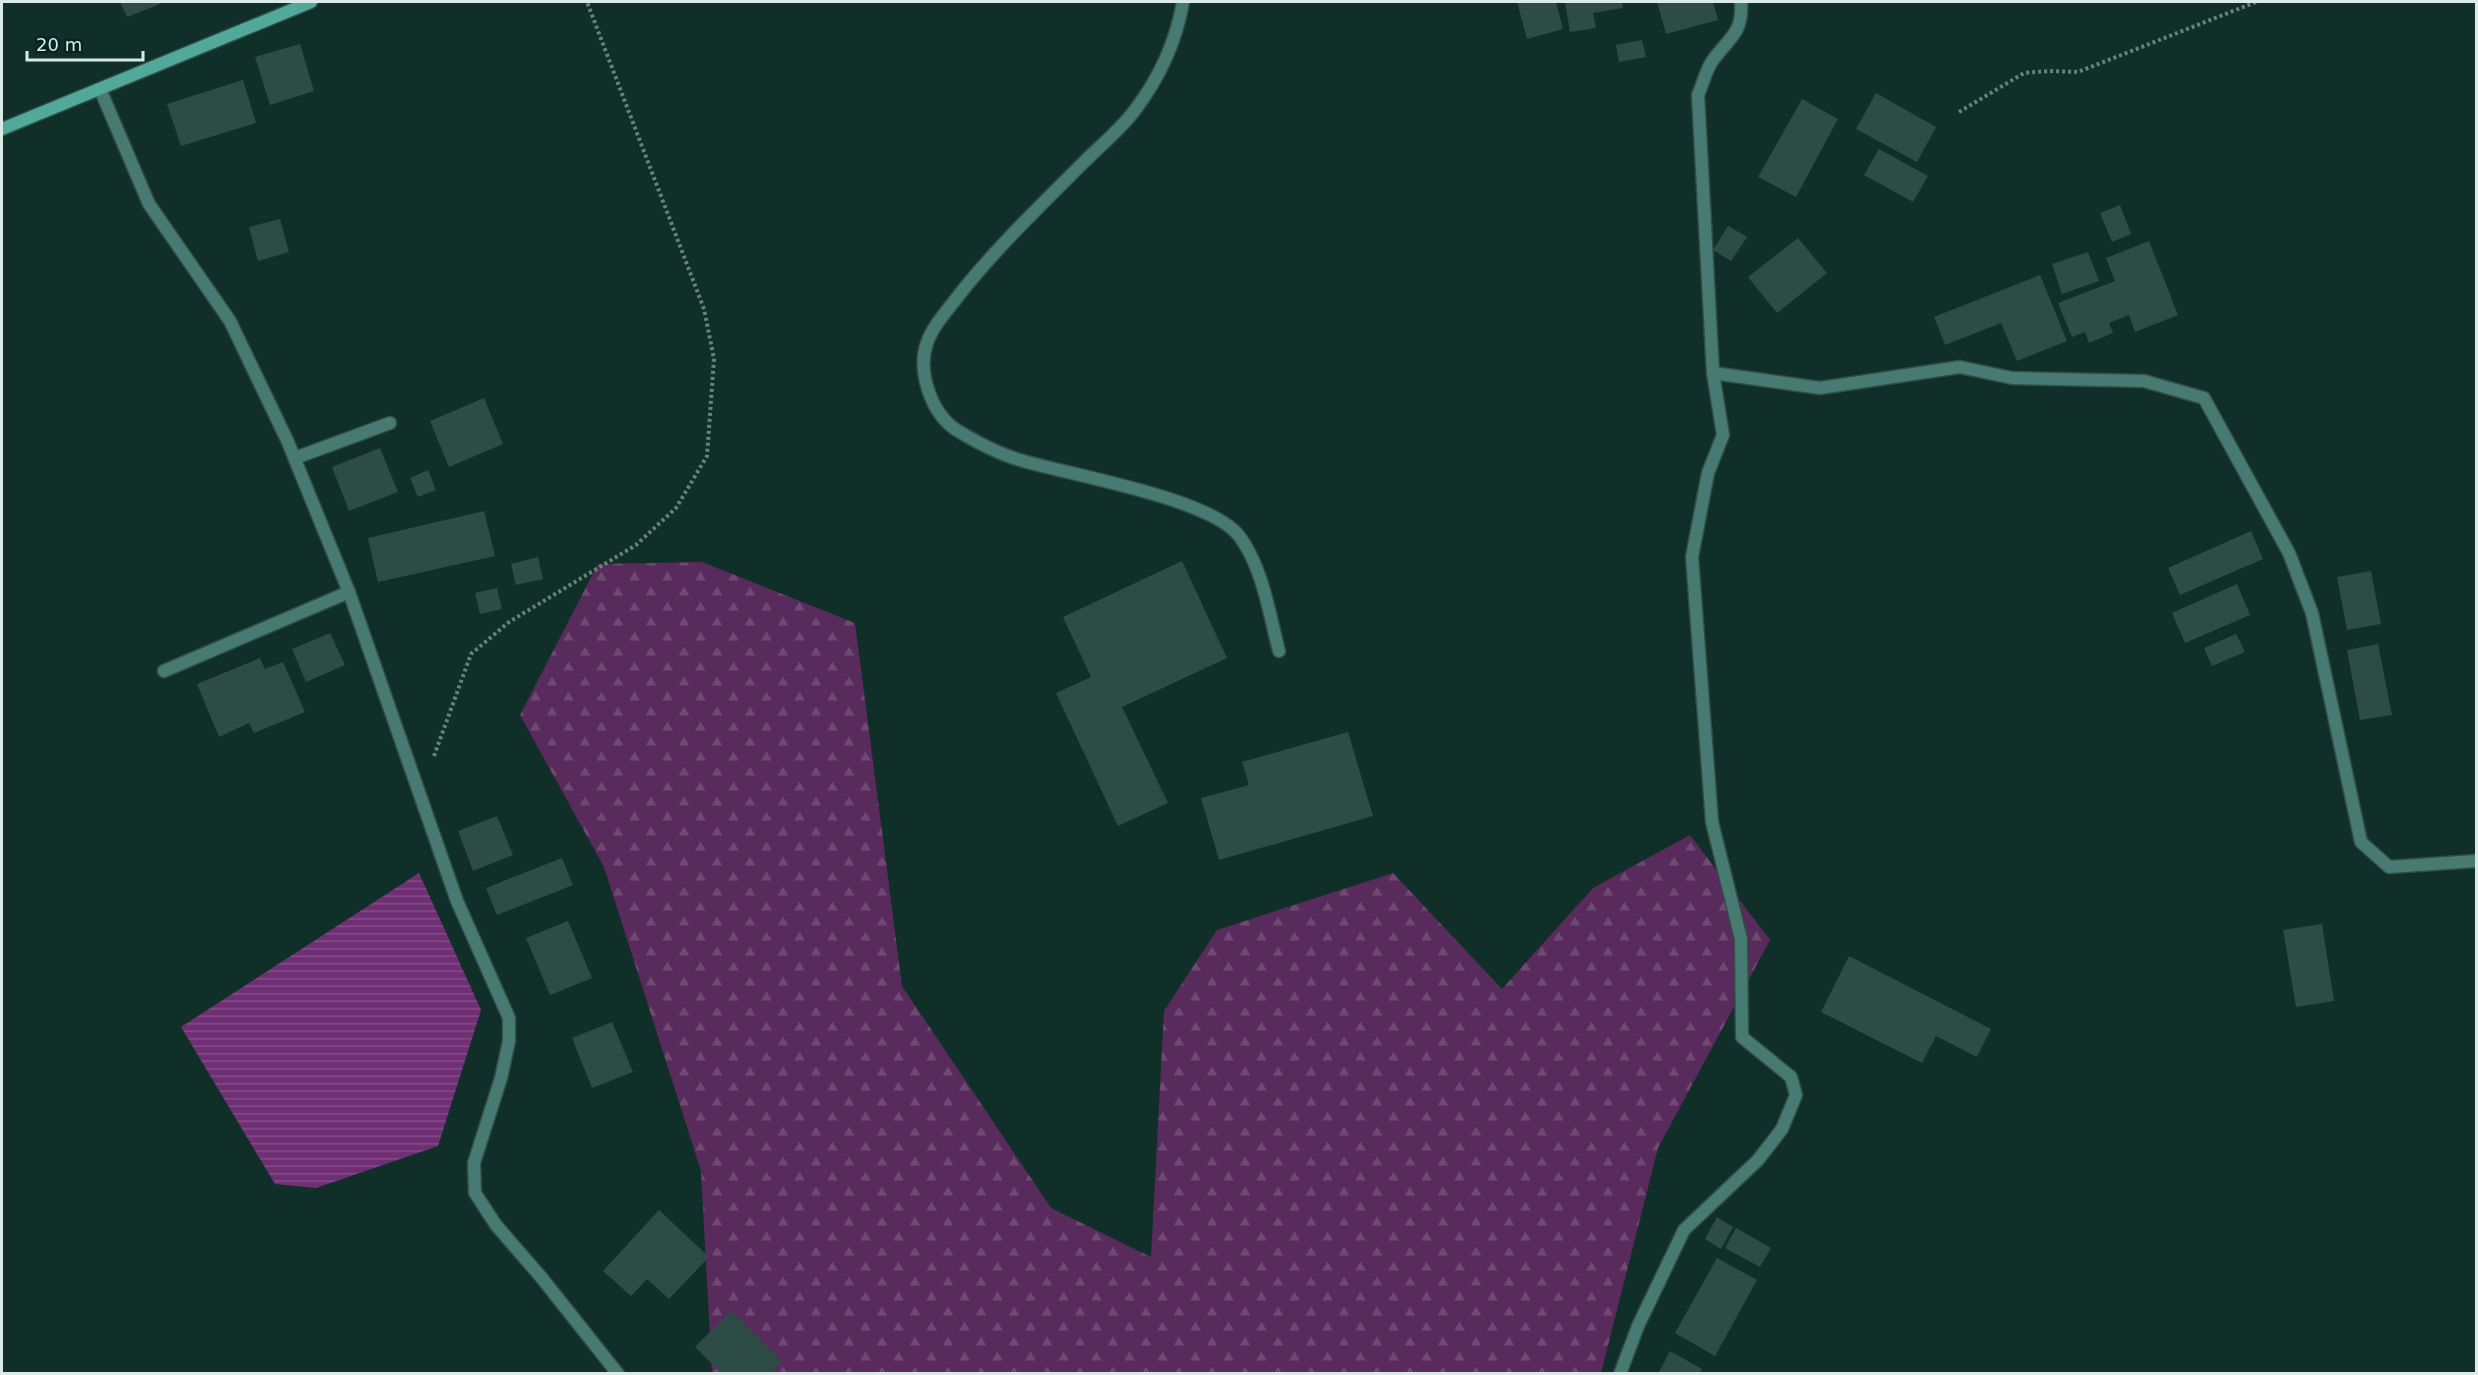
<svg xmlns="http://www.w3.org/2000/svg" width="2478" height="1375" viewBox="0 0 2478 1375" font-family="'DejaVu Sans',sans-serif">
<defs>
<pattern id="forest-firs" width="22" height="20" patternUnits="userSpaceOnUse" patternTransform="scale(1.5)"><rect width="22" height="20" fill="#592a5c"/><path d="M5 1l3.5 6h-7zM16 11l3.5 6h-7z" fill="#704973"/></pattern>
<pattern id="water-rules" width="6" height="5" patternUnits="userSpaceOnUse" patternTransform="scale(1.5)"><rect width="6" height="5" fill="#702f74"/><path d="M0 2.5h6" fill="none" stroke="#844d88"/></pattern>
</defs>
<rect width="100%" height="100%" fill="#102f29"/>
<polygon fill="url(#forest-firs)" points="702,562 855,623 902,986 1051,1208 1151,1257 1164,1011 1217,930 1393,873 1502,989 1593,888 1690,835 1770,940 1658,1148 1601,1373 712,1373 701,1171 604,867 520,715 598,564"/>
<polygon fill="url(#water-rules)" points="419,873 481,1010 438,1146 316,1188 275,1184 181,1027"/>
<g fill="#2e4c46">
<polygon points="120,2 165,2 127,17"/>
<polygon points="1517,2 1556,2 1563,29 1527,39"/>
<polygon points="1565,2 1622,2 1623,8 1593,13 1596,28 1570,32"/>
<polygon points="1657,2 1713,2 1718,20 1666,34"/>
<polygon points="1642,40 1646,57 1619,62 1616,45"/>
<polygon points="300,44 314,91 270,105 255,57"/>
<polygon points="243,80 256,123 181,146 167,104"/>
<polygon points="1876,93 1936,127 1917,162 1856,129"/>
<polygon points="1802,99 1838,119 1796,197 1758,177"/>
<polygon points="1879,149 1928,176 1913,202 1864,175"/>
<polygon points="2120,205 2131,234 2112,242 2100,213"/>
<polygon points="280,219 289,252 258,261 249,227"/>
<polygon points="1728,226 1747,237 1731,261 1713,250"/>
<polygon points="1798,238 1827,273 1777,313 1748,277"/>
<polygon points="2149,241 2178,315 2135,332 2129,315 2109,323 2113,333 2089,343 2085,332 2072,337 2058,303 2115,281 2106,258"/>
<polygon points="2088,252 2099,281 2062,294 2052,264"/>
<polygon points="2040,275 2067,341 2017,361 2001,323 1945,345 1934,317"/>
<polygon points="484,398 503,444 449,467 430,421"/>
<polygon points="380,448 398,492 349,511 332,467"/>
<polygon points="428,470 436,490 418,497 410,478"/>
<polygon points="484,511 495,556 378,582 368,538"/>
<polygon points="2251,531 2263,559 2180,595 2168,568"/>
<polygon points="538,557 543,579 516,585 511,564"/>
<polygon points="1182,561 1227,658 1122,707 1168,803 1118,826 1056,693 1091,677 1063,617"/>
<polygon points="2371,571 2381,624 2347,630 2337,577"/>
<polygon points="2237,584 2250,615 2185,643 2172,613"/>
<polygon points="497,588 502,609 480,614 475,593"/>
<polygon points="330,633 345,665 306,682 292,649"/>
<polygon points="2236,634 2245,652 2212,666 2204,648"/>
<polygon points="2378,644 2392,715 2360,720 2347,650"/>
<polygon points="260,658 265,669 283,662 305,712 254,733 249,723 219,737 197,684"/>
<polygon points="1348,732 1373,816 1219,860 1201,798 1249,785 1242,762"/>
<polygon points="497,816 513,855 473,871 458,831"/>
<polygon points="562,858 573,885 497,915 486,888"/>
<polygon points="568,921 592,978 550,995 526,938"/>
<polygon points="2322,924 2334,1001 2296,1007 2283,930"/>
<polygon points="1849,956 1991,1029 1977,1057 1936,1036 1922,1063 1821,1012"/>
<polygon points="612,1022 633,1072 592,1088 572,1038"/>
<polygon points="659,1210 709,1257 669,1299 647,1279 631,1296 603,1271"/>
<polygon points="1717,1217 1733,1227 1721,1249 1705,1239"/>
<polygon points="1736,1228 1771,1248 1760,1267 1725,1248"/>
<polygon points="1717,1258 1757,1280 1715,1356 1675,1333"/>
<polygon points="731,1311 782,1361 770,1374 722,1374 695,1347"/>
<polygon points="1670,1351 1702,1369 1699,1374 1658,1374"/>
</g>
<g fill="none" stroke-linecap="round" stroke-linejoin="round">
<g stroke="#304d47" stroke-width="15">
<g id="lane">
<path d="M1183,2C1176,42 1160,77 1135,110C1121,129 1101,145 1084,162C1041,205 997,247 959,295C948,310 933,325 927,343C917,371 931,412 955,429C976,442 996,453 1020,460C1069,475 1212,498 1240,537C1263,569 1269,613 1279,651"/>
<polyline points="295,458 390,423"/>
</g>
</g>
<g stroke="#304d47" stroke-width="15">
<g id="street">
<polyline points="100,89 149,204 230,321 287,440 349,592 457,901 509,1018 509,1041 501,1078 474,1163 475,1193 496,1225 541,1277 618,1374"/>
<polyline points="1713,373 1820,388 1960,367 2012,378 2144,381 2204,398 2289,553 2312,613 2361,842 2389,867 2476,861"/>
<polyline points="164,671 349,592"/>
<path d="M1620,1374L1638,1326L1684,1230L1758,1160L1782,1129L1796,1095L1791,1077L1742,1037L1741,939L1712,822L1692,557L1708,473L1723,435L1713,373L1698,95C1703,84 1706,69 1713,60C1730,37 1743,33 1741,2"/>
</g>
</g>
<g stroke="#304d47" stroke-width="15">
<polyline id="secondary" points="2,129 311,2"/>
</g>
<g stroke="#68817c" stroke-width="4" stroke-dasharray="3 3" stroke-linecap="butt">
<polyline points="1959,112 2024,73 2049,71 2078,72 2256,2"/>
<polyline points="434,756 471,654 509,622 636,545 676,508 707,456 714,359 704,309 587,2"/>
</g>
<use href="#lane" stroke="#477a70" stroke-width="12"/>
<use href="#street" stroke="#477a70" stroke-width="12"/>
<use href="#secondary" stroke="#51a999" stroke-width="12"/>
</g>
<rect width="2478" height="1375" fill="none" stroke="#daebe7" stroke-width="6"/>
<path d="M27 51v9h116v-9" fill="none" stroke="#daebe7" stroke-width="3"/>
<text x="36" y="51" font-size="18" fill="#daebe7" stroke="#062520" stroke-width="4.5" paint-order="stroke">20 m</text>
</svg>
